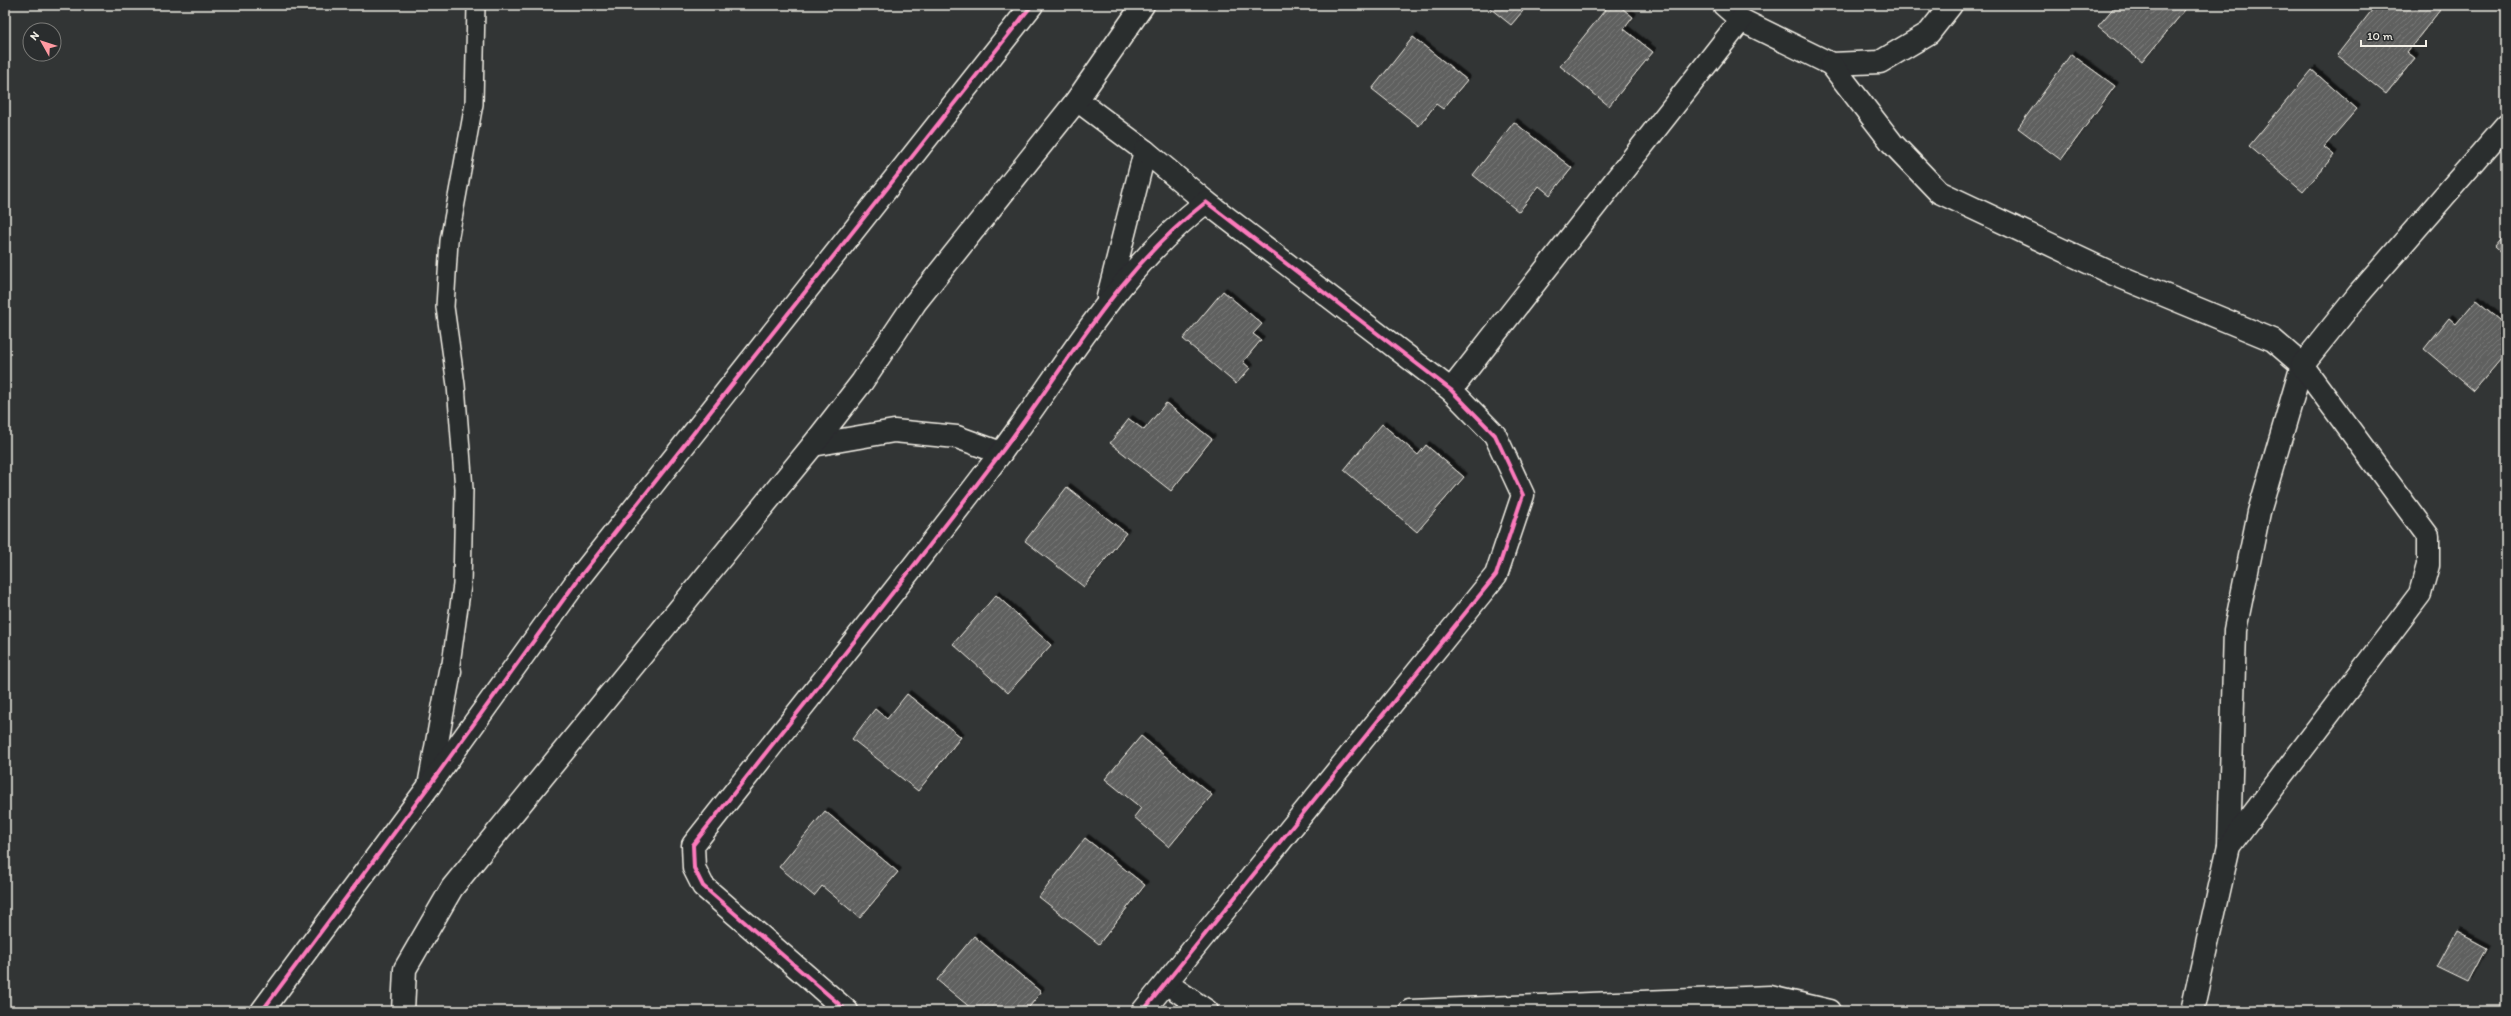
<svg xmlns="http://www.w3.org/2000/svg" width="2511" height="1016" viewBox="0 0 2511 1016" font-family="Itim,sans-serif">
<defs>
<pattern id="building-hatch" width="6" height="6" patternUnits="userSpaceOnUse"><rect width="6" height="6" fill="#5f605f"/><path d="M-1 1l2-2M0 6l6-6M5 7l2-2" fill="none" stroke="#777776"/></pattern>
<filter id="shadow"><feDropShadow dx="3.5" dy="-3.5" stdDeviation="0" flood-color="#0009"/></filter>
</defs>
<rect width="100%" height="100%" fill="#323535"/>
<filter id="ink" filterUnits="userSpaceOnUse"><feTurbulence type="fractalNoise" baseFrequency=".025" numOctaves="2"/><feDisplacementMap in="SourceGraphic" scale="8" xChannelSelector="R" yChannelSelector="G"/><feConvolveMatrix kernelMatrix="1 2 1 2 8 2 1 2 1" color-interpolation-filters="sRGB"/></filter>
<g filter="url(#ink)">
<g fill="url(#building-hatch)" stroke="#f4f1e8" filter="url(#shadow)">
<polygon points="1486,5 1528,5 1511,25"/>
<polygon points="1609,5 1618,5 1633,17 1624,29 1653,52 1609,106 1560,66"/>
<polygon points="2116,5 2189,5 2142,62 2098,26"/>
<polygon points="2376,5 2433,5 2440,10 2407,52 2415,58 2386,94 2337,55"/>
<polygon points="1413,37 1467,80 1443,109 1436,104 1419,126 1372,89"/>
<polygon points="2071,54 2115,86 2061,160 2018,128"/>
<polygon points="2312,70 2357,109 2324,147 2334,155 2303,192 2249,146"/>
<polygon points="1514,122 1572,168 1550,195 1539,186 1519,212 1473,175"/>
<polygon points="2506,234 2506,257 2495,247"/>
<polygon points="1223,291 1262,324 1253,334 1261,340 1243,362 1250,368 1236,384 1183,339"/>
<polygon points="2476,300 2506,325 2506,353 2474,391 2424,349 2449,318 2456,324"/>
<polygon points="1166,403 1212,439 1171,491 1110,443 1129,419 1144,430"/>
<polygon points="1382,424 1418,455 1426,445 1464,477 1417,532 1344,470"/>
<polygon points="1067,487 1126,533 1084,587 1025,541"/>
<polygon points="996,595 1051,645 1008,693 953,644"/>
<polygon points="907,694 961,737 918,791 852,739 875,709 887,719"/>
<polygon points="1141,736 1212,795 1169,847 1134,817 1141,808 1105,779"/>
<polygon points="825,811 898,872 860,918 822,886 814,896 779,867"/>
<polygon points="1085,838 1145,885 1099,944 1039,897"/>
<polygon points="2456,932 2486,948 2468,982 2437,967"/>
<polygon points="974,936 1041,992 1026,1011 970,1011 972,1009 937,980"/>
</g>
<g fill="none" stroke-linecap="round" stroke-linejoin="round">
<g stroke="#f4f1e8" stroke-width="20">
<polyline id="lane" points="450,671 462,585 464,489 456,385 445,307 449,241 474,104 476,5"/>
</g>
<g stroke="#f4f1e8" stroke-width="25">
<g id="street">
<polyline points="1724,5 1741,20 1831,64 1880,62 1929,33 1951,5"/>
<polyline points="1831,64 1892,143 1939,192 2111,273 2273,340 2302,365 2259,512 2235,630 2229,846"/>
<polyline points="1077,100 1145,151 1108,297"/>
<polyline points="1145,151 1206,202"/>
<polyline points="1451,390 1741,20"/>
<polyline points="813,445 894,431 957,437 1001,453"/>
<polyline points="429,786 450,671"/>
<polyline points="1166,983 1207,1011"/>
<polyline points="403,1011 405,969 452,888 813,445 862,382 915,303 1077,100 1143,5"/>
<path d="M847,1011L703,886L694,868L693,845C795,715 900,586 1000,454C1068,364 1115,273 1206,202L1451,390L1495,435L1523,495L1496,575L1143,1011"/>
<polyline points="1410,1011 1770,997 1830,1011"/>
<polyline points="2192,1011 2229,846 2420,594 2428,565 2428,536 2302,365 2359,294 2506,125"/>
</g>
</g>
<g stroke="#f4f1e8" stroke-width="25">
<polyline id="secondary" points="262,1011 429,786 579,578 1032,5"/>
</g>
<use href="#lane" stroke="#2a2d2e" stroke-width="17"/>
<use href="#street" stroke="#2a2d2e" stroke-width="22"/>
<use href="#secondary" stroke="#2a2d2e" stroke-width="22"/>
<g stroke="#2a2d2e" stroke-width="6">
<g id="cycleway">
<polyline points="262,1011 429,786 579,578 1032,5"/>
<path d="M847,1011L703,886L694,868L693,845C795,715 900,586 1000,454C1068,364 1115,273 1206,202L1451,390L1495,435L1523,495L1496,575L1143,1011"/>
</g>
</g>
<use href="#cycleway" stroke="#fd7abc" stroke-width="4"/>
</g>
</g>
<rect width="2511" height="1016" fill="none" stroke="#2a2d2e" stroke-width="20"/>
<rect x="10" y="10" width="2491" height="996" fill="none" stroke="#f4f1e8" stroke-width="1.5" filter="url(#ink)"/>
<g transform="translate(42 42) rotate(309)"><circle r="19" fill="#2a2d2e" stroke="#7b7b78"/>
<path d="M0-3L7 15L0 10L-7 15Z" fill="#ff9aa2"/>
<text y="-6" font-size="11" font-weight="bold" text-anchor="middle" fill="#f4f1e8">N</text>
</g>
<path d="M2361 40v6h65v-6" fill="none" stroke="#f4f1e8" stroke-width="2"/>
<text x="2367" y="40" font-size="12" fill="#f4f1e8" stroke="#2a2d2e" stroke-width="3" paint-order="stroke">10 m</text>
</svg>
